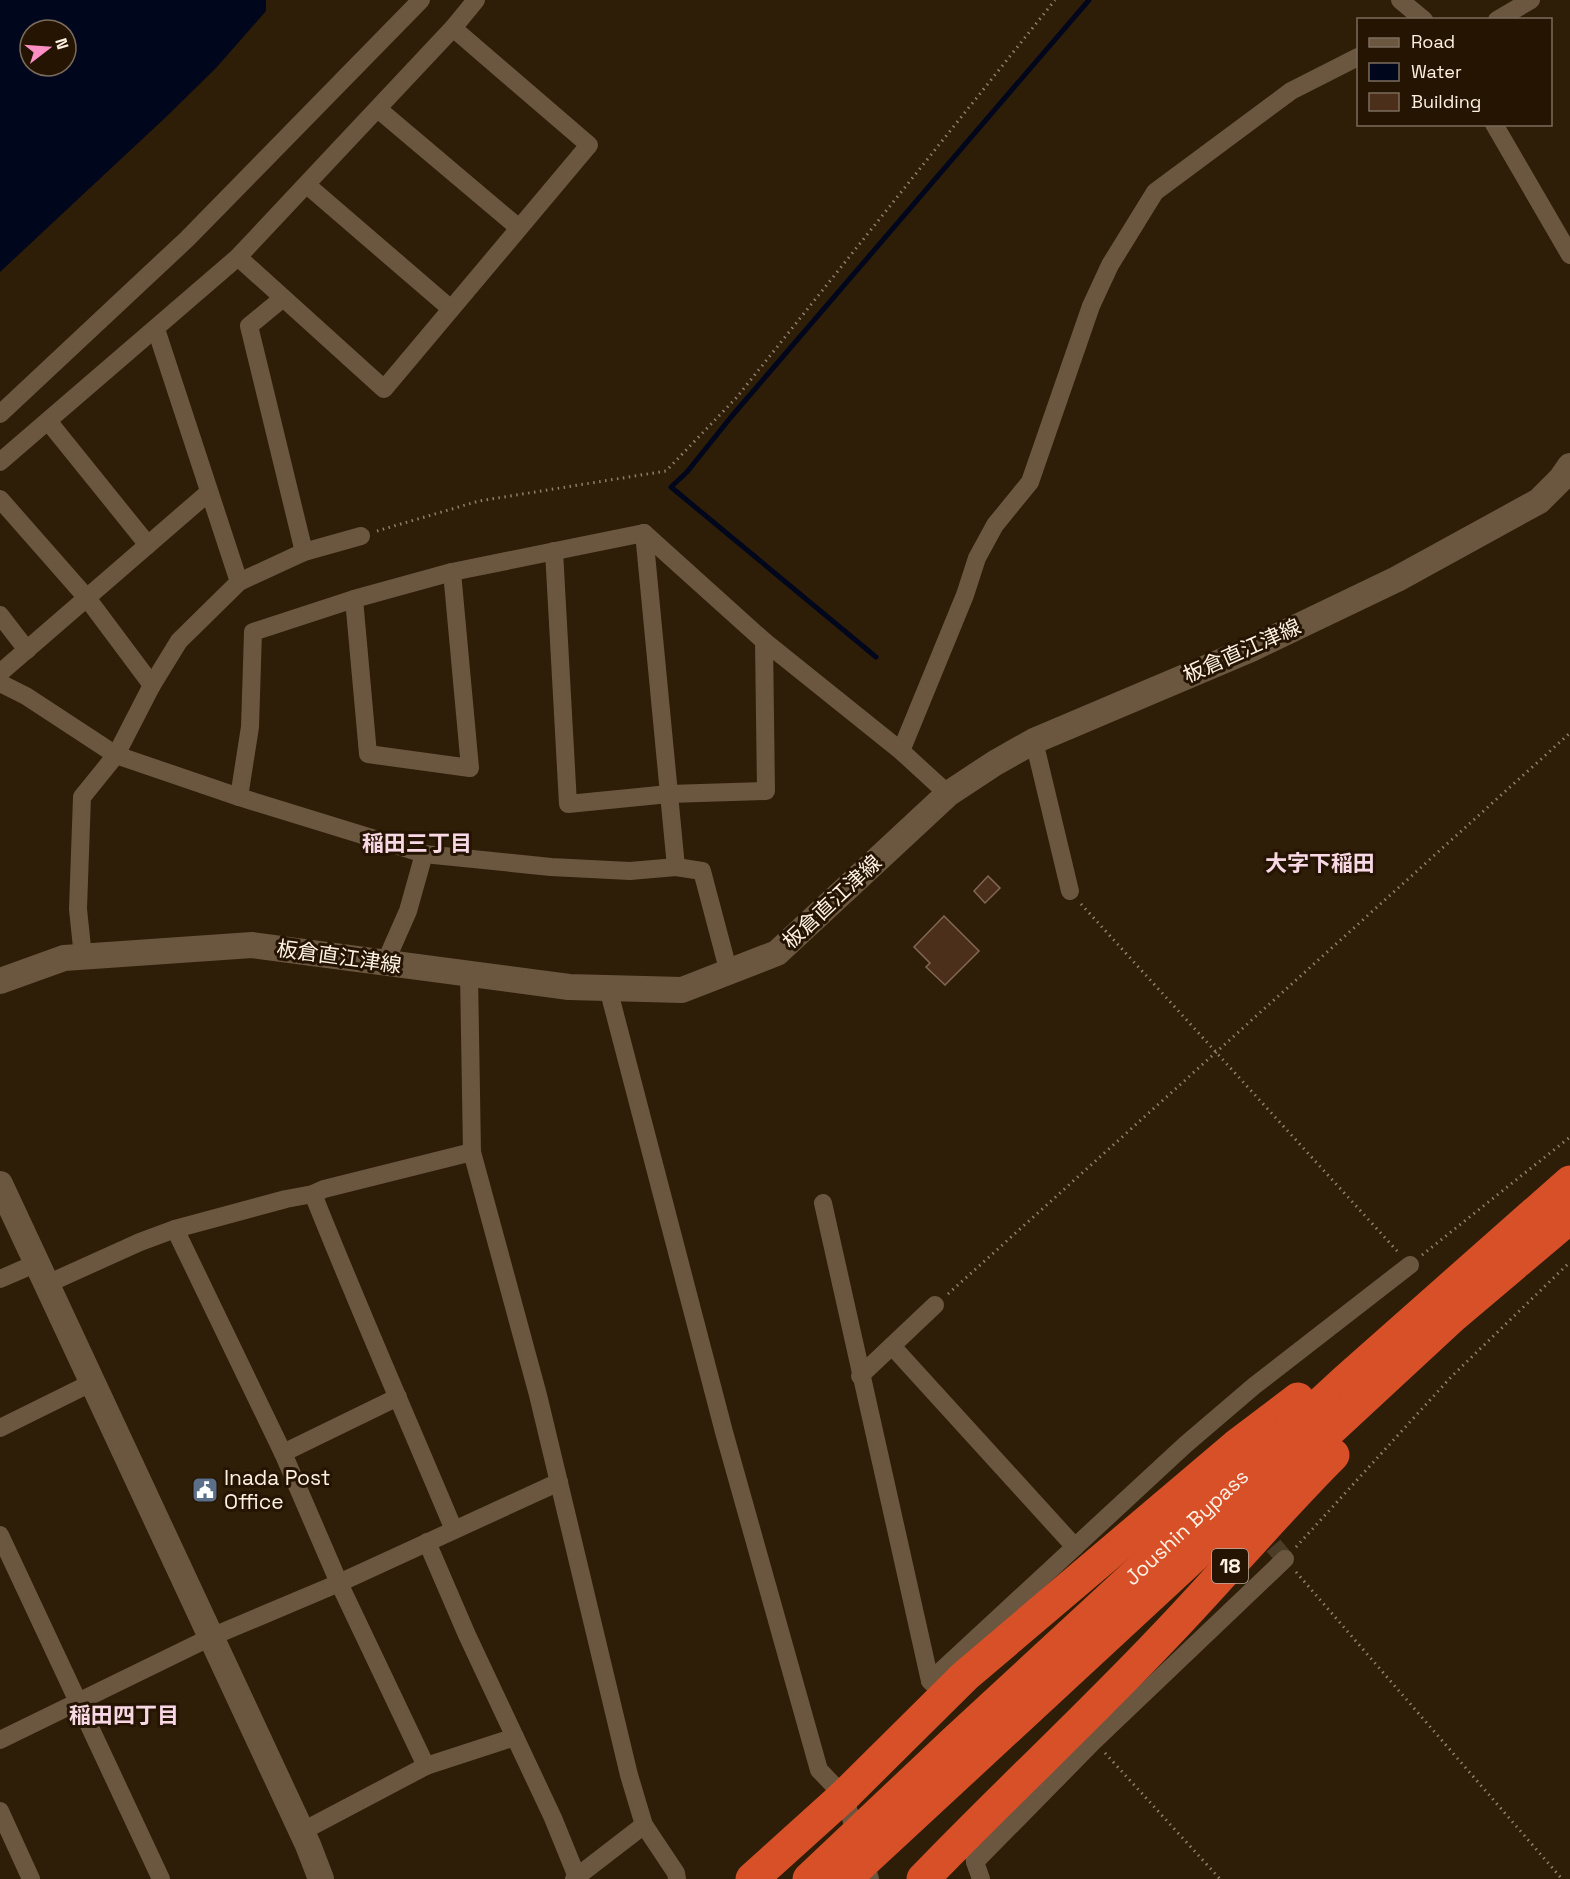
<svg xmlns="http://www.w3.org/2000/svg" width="1570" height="1879" viewBox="0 0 1570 1879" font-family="'Space Grotesk','Noto Sans JP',sans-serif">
<rect width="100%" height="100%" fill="#2e1d07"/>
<path fill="#00071c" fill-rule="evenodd" d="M0,0H266V11L216,68L166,117L0,272ZM30,30H66V66H30Z"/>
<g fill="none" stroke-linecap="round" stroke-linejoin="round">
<polyline stroke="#00071c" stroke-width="5" points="876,657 671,487 687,472 731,417 1089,0"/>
</g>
<g fill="#4b2f1a" stroke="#826755" stroke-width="1.5">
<polygon points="988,876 1000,888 985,903 974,891"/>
<polygon points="944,916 979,951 945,985 926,967 930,963 914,947"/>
</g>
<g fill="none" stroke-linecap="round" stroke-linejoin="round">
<polyline stroke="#4d3d28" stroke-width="18" stroke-dasharray="18 9" stroke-linecap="butt" points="1256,1525 1285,1559"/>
<g stroke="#8e7f6d" stroke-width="3" stroke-dasharray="1.5 4.5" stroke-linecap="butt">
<polyline points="377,531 479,501 666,471 737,397 1055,0"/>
<polyline points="1081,904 1398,1252"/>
<polyline points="1422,1255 1570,1137"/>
<polyline points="948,1294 1570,733"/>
<polyline points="1296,1547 1451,1377 1570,1262"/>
<polyline points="1296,1572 1562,1879"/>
<polyline points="1105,1753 1220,1879"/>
</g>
<g stroke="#6b5740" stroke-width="18">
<polyline points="1400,0 1424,20"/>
<polyline points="1497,20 1531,0"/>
<polyline points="378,109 519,228"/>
<polyline points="1494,124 1570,255"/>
<polyline points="307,185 451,309"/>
<polyline points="238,257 384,389 589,145 453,28"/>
<polyline points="283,298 249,326 304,552"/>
<polyline points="156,329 239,582"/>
<polyline points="0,414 187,239 421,0"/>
<polyline points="48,421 148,545"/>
<polyline points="0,462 238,257 453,28 476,0"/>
<polyline points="0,499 87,598 152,685"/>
<polyline points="644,533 764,641 901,751 948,794"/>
<polyline points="644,533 676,867"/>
<polyline points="554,551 568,804 669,794 766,791 764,641"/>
<polyline points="354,599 368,754 470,768 452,572"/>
<polyline points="0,615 27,650"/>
<polyline points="0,673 209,492"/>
<polyline points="0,683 26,696 116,755 239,797 424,854 551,867 630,871 676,867 702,871 729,973"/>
<polyline points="1034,741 1070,891"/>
<polyline points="901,751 965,595 977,558 995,525 1030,482 1091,306 1110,265 1155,192 1291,91 1358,57"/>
<polyline points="239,797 250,727 253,632 354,599 452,572 644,533"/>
<polyline points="83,957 78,909 82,797 116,755 152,685 179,641 239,582 304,552 361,536"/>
<polyline points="385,963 408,911 424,854"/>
<polyline points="469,974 472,1152 538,1395 629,1775 644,1825 676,1873 677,1879"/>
<polyline points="608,988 724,1432 819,1770 844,1796 870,1879"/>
<path d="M313,1194C358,1307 407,1418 454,1530"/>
<polyline points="823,1203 930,1681 937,1688"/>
<polyline points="175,1229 283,1453 339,1583 426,1766"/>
<polyline points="0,1279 37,1263"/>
<polyline points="47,1284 140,1242 175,1229 286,1199 313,1194 324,1189 472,1152"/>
<polyline points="892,1346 1075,1547"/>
<polyline points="860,1376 935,1305"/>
<polyline points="0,1428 93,1382"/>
<polyline points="283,1453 398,1397"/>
<polyline points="0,1535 161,1879"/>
<polyline points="427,1542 467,1635 553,1818 577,1877"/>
<polyline points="930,1681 1185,1445 1254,1386 1410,1265"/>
<polyline points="0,1740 211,1637 339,1583 559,1482"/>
<polyline points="0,1811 31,1879"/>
<polyline points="301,1832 426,1766 515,1737"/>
<polyline points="974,1852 975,1862 981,1879"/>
<polyline points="975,1862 1094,1741 1285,1559"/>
<polyline points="574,1879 644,1825"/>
</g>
<g stroke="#6b5740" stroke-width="26">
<polyline points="0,981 64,958 252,945 569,987 682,990 777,953 948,794 995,763 1034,741 1251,649 1397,579 1539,501 1561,479 1570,466"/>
<polyline points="0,1184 308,1845 321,1879"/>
</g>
<g stroke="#d75028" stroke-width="33">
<polyline points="752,1879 844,1796 965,1676 1236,1446 1298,1399"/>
<path id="s1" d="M809,1879L954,1742L1346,1380L1570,1182"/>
<polyline points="845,1879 1452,1317 1570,1217"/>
<path d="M923,1879C1001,1798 1083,1722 1160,1641C1219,1580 1273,1515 1333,1455"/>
</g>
</g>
<defs>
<g id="civic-square" transform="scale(1.35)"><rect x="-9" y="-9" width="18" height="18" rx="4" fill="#5c6f8a" stroke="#241401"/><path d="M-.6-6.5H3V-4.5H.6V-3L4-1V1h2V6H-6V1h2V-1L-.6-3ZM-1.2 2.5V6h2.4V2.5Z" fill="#fff"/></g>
</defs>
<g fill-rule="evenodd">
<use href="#civic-square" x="205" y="1490"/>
</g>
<g text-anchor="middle" stroke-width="6" stroke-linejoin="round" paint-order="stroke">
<rect fill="#241401" stroke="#bcafa0" stroke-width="1.5" x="1212" y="1549" width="36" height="34" rx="4.5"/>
<g font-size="20" font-weight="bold" fill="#fdf1e4">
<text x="1230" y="1573">18</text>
</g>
<g font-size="21" fill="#fdf1e4" stroke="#241401">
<text transform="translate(1242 651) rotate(-24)" y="7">板倉直江津線</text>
<text transform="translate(832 902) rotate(-43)" y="7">板倉直江津線</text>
<text transform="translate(339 957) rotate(8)" y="7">板倉直江津線</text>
<text dy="7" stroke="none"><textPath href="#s1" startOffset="516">Joushin Bypass</textPath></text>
</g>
<g font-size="21" fill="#fdf1e4" stroke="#241401" text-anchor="start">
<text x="224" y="1485">Inada Post<tspan x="224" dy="24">Office</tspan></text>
</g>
<g font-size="22" font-weight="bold" fill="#f8d8e5" stroke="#241401">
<text x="417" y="851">稲田三丁目</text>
<text x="1320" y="871">大字下稲田</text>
<text x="124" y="1723">稲田四丁目</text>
</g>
</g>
<rect x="1357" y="18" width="195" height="108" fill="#241401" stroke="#7b6c5c" stroke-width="1.5"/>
<rect x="1369" y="38" width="30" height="9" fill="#6b5740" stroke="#7b6c5c" stroke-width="1.5"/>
<text x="1411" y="48" font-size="18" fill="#fdf1e4">Road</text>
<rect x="1369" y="63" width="30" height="18" fill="#00071c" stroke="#7b6c5c" stroke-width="1.5"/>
<text x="1411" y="78" font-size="18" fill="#fdf1e4">Water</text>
<rect x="1369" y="93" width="30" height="18" fill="#4b2f1a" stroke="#7b6c5c" stroke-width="1.5"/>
<text x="1411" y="108" font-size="18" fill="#fdf1e4">Building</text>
<g transform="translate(48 48) rotate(73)"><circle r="28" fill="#241401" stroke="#7b6c5c" stroke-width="1.5"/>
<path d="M0-4.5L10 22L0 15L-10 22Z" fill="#fc8fc3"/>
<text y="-9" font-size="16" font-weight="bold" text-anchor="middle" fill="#fdf1e4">N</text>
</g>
</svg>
